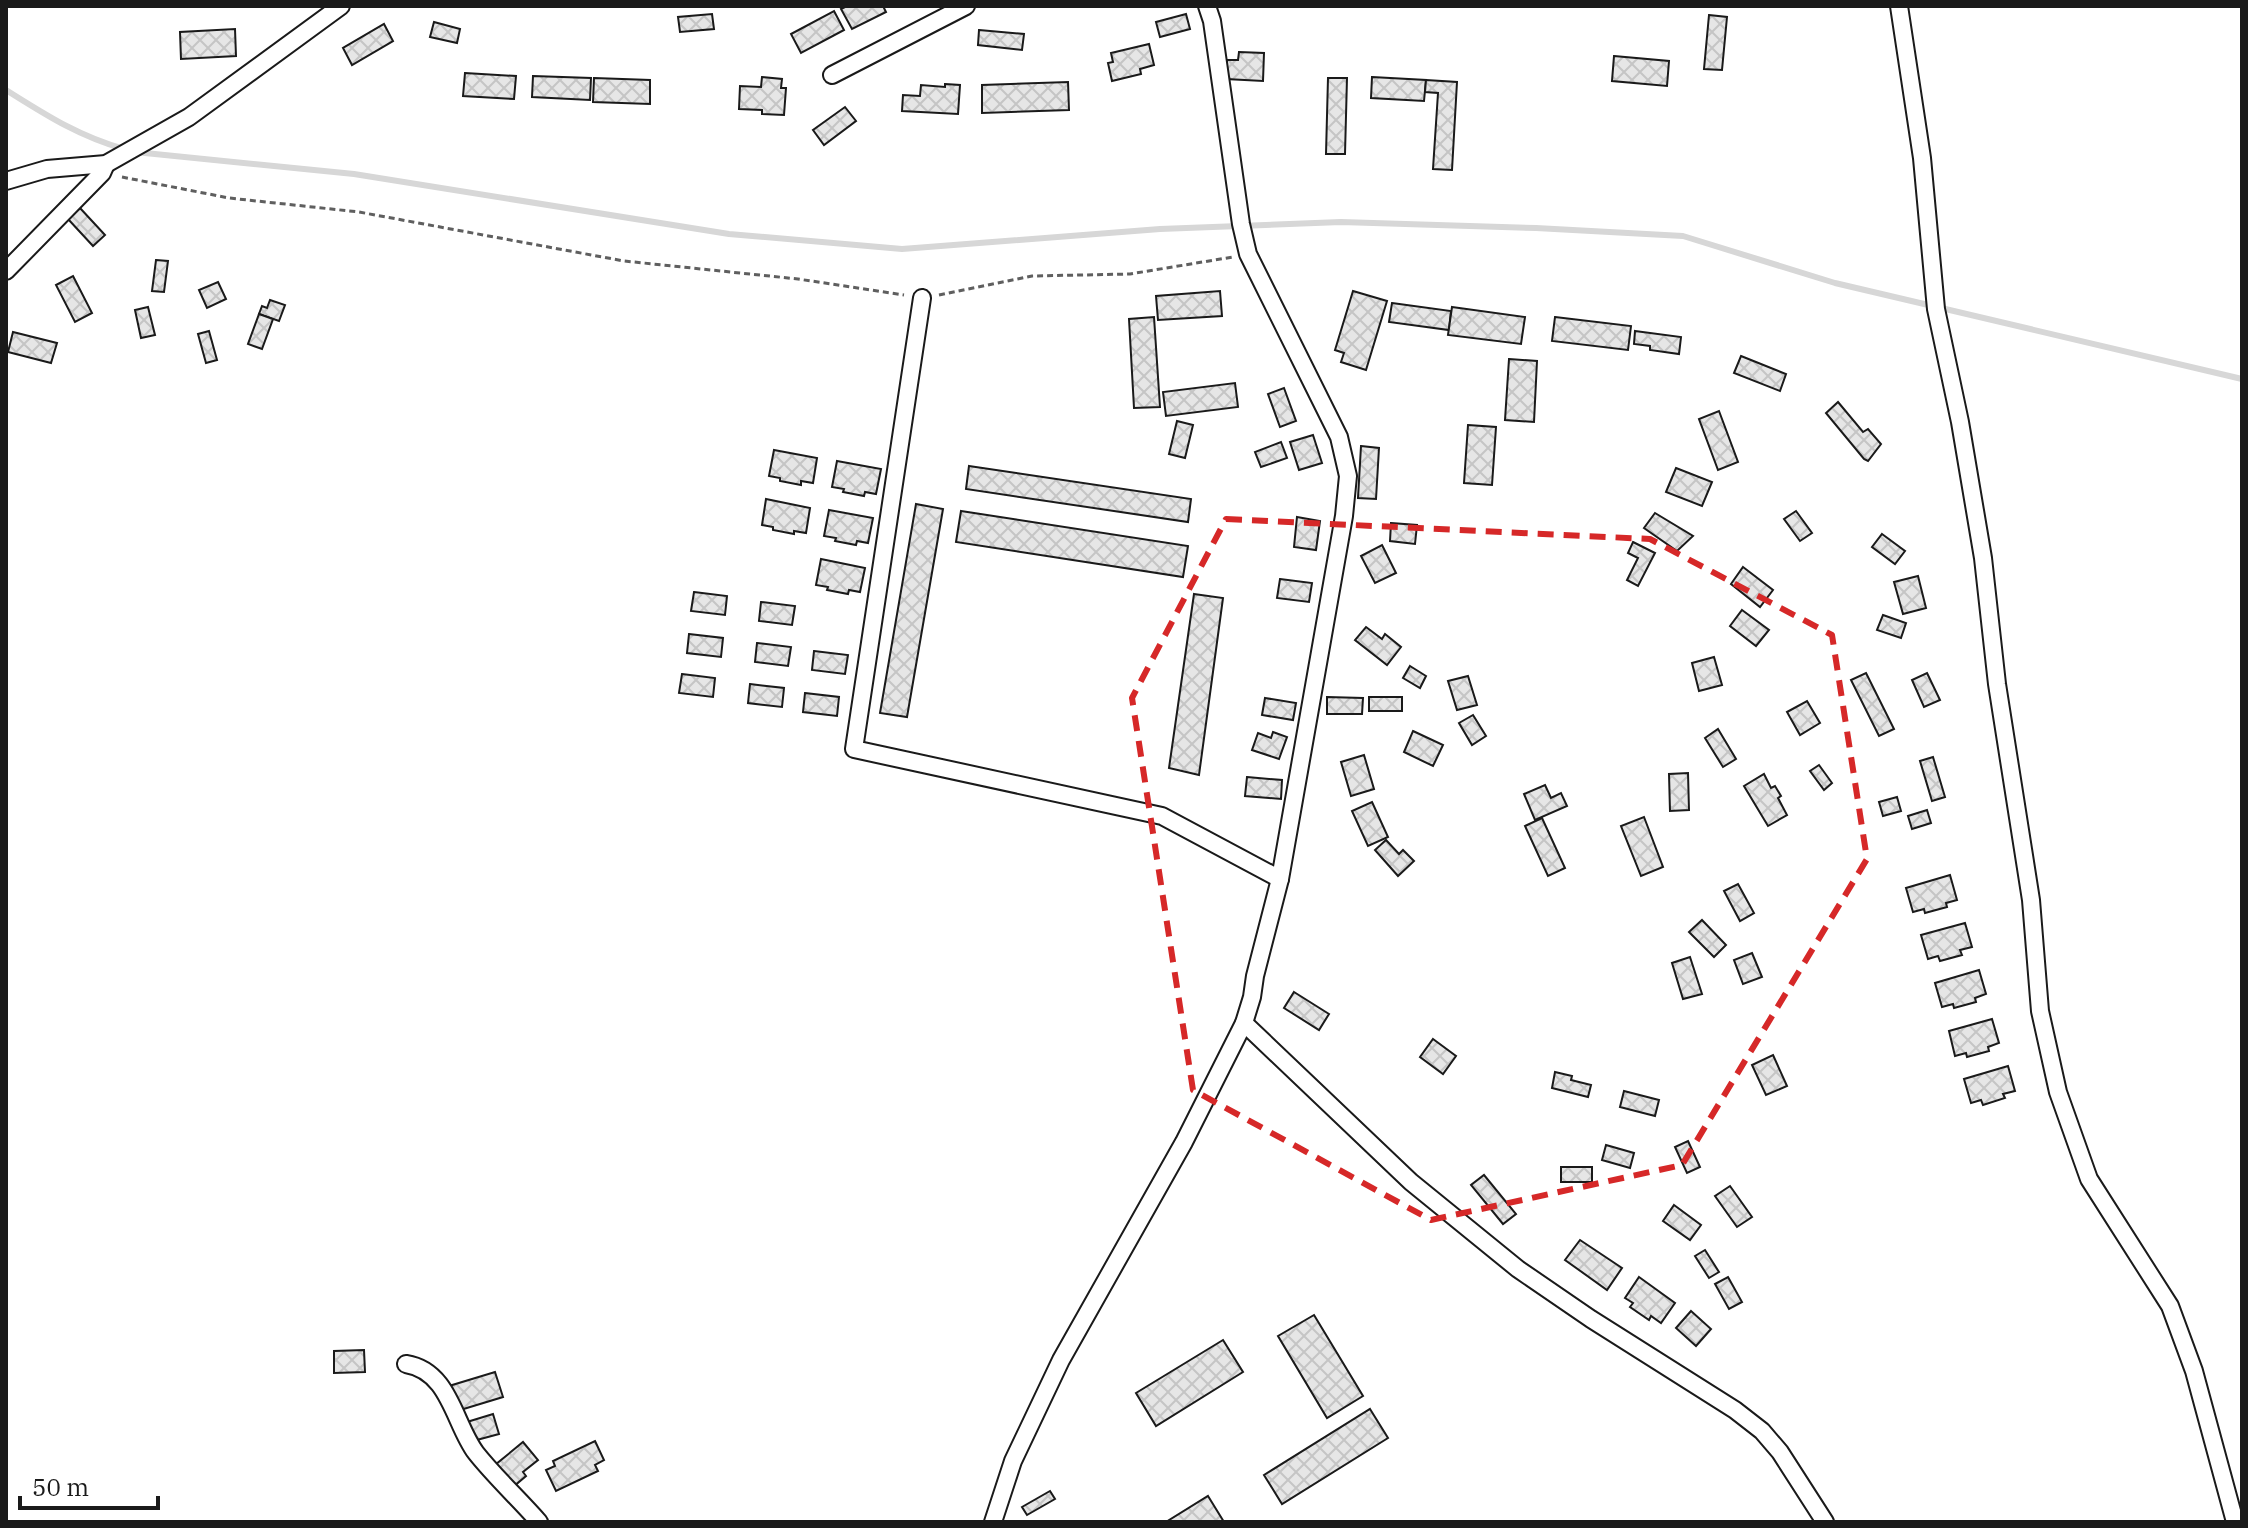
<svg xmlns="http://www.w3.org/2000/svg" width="2248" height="1528" viewBox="0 0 2248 1528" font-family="'IBM Plex Serif',serif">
<defs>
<pattern id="building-cross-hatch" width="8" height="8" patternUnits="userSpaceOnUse" patternTransform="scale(2)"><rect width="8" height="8" fill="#e6e6e6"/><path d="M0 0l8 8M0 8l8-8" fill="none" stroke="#c5c5c5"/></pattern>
</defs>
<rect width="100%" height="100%" fill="#fff"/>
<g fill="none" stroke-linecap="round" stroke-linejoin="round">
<g stroke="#d7d7d7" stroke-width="6">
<path d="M6,90C46,115 78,136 124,149"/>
<polyline points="135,152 354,174 729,234 902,249 1160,229 1341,222 1536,228 1683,236 1835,283 2242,379"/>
</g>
</g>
<g fill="url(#building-cross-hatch)" stroke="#1a1a1a" stroke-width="2">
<polygon points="847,6 883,6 886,12 852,29 841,9"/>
<polygon points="834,11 844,30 801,53 791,34"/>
<polygon points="712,14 714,29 680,32 678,17"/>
<polygon points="1186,14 1190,29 1160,37 1156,22"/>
<polygon points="1709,15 1727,17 1722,70 1704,69"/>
<polygon points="434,22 460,29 457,43 430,37"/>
<polygon points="384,24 393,41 352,65 343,48"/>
<polygon points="235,29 236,56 181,59 180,32"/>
<polygon points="979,30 1024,34 1022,50 978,45"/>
<polygon points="1149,44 1154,65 1140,69 1141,74 1112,81 1108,63 1113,62 1111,53"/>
<polygon points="1239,52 1264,53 1263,81 1226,79 1227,60 1238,60"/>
<polygon points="1614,56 1669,61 1667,86 1612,81"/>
<polygon points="465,73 516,76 514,99 463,96"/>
<polygon points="533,76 591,78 590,100 532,97"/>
<polygon points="762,77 782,79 781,88 786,88 784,115 762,114 762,110 739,109 740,86 761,87"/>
<polygon points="1372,77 1426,80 1424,101 1371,98"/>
<polygon points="594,78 650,80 650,104 593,102"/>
<polygon points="1328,78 1347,78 1345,154 1326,154"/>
<polygon points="1426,80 1457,82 1452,170 1433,169 1438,93 1425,92"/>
<polygon points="1068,82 1069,110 982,113 982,85"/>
<polygon points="945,84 960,85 958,114 902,111 903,95 920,96 921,85 945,87"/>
<polygon points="845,107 856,121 824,145 813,130"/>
<polygon points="80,208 105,235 93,246 68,219"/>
<polygon points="156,260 168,261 164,292 152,291"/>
<polygon points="73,276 92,313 75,322 56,285"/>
<polygon points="218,282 226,299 207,308 199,290"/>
<polygon points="1220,291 1222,316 1158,320 1156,296"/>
<polygon points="1353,291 1387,301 1366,370 1341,362 1344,353 1335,350"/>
<polygon points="270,300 285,305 279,321 259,314 262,306 267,308"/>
<polygon points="1392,303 1451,311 1449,330 1389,322"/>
<polygon points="148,307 155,335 141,338 135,310"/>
<polygon points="1452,307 1525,317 1521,344 1448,335"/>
<polygon points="259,314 273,319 262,349 248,344"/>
<polygon points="1154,317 1160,407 1134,408 1129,319"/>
<polygon points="1555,317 1631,326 1628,350 1552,341"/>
<polygon points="209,331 217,360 206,363 198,334"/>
<polygon points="1635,331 1681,337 1679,354 1650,350 1650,346 1634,344"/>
<polygon points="13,332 57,343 51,363 8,352"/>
<polygon points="1741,356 1786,374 1780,391 1734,373"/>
<polygon points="1509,359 1537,361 1534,422 1505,420"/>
<polygon points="1235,383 1238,407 1166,416 1163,392"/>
<polygon points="1284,388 1296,421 1280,427 1268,394"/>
<polygon points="1838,402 1863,432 1868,429 1881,444 1868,461 1864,459 1826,413"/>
<polygon points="1719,411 1738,462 1718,470 1699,419"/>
<polygon points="1177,421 1193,425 1185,458 1169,454"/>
<polygon points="1468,425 1496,427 1492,485 1464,483"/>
<polygon points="1313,435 1322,463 1299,470 1290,442"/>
<polygon points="1281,442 1287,458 1261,467 1255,452"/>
<polygon points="1361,446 1379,448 1376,499 1358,498"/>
<polygon points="774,450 817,458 813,483 801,481 801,485 780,481 780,478 769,476"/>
<polygon points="837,461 881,469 876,494 865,492 864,496 843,492 844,489 832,487"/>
<polygon points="969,466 1191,499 1188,522 966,489"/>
<polygon points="1676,468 1712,482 1702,506 1666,492"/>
<polygon points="766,499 810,508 806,533 794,531 794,534 773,530 773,527 762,525"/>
<polygon points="916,504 943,509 907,717 880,713"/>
<polygon points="829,510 873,518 868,543 857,541 856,545 835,541 836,538 824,536"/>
<polygon points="961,511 1188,546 1183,577 956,542"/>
<polygon points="1796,511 1812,533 1800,541 1784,519"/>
<polygon points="1655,513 1693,536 1677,551 1644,528"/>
<polygon points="1297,517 1320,521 1316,550 1294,547"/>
<polygon points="1391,523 1417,525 1415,544 1390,541"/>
<polygon points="1882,534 1905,551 1895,564 1872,547"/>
<polygon points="1633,542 1655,553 1638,586 1627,580 1638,558 1628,553"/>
<polygon points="1382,545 1396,573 1375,583 1361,556"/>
<polygon points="821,559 865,568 860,592 849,590 848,594 827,590 828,587 816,585"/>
<polygon points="1743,567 1773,590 1760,607 1731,584"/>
<polygon points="1918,576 1926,608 1903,614 1894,582"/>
<polygon points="1280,579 1312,583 1309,602 1277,598"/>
<polygon points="694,592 727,596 725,615 691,611"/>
<polygon points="1194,594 1223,598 1199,775 1169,768"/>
<polygon points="761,602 795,606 792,625 759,621"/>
<polygon points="1742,610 1769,630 1756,646 1730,626"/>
<polygon points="1883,615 1906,623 1901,638 1877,630"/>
<polygon points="1366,627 1382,639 1385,634 1401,647 1387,665 1355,640"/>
<polygon points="689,634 723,638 721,657 687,653"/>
<polygon points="757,643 791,647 788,666 755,662"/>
<polygon points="814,651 848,655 845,674 812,670"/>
<polygon points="1714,657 1722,685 1699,691 1692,663"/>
<polygon points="1410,666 1426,676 1420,688 1403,678"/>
<polygon points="1866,673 1894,729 1879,736 1851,680"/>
<polygon points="1927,673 1940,700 1924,707 1912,680"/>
<polygon points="682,674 715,678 713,697 679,693"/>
<polygon points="1468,676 1477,705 1457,710 1448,681"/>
<polygon points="750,684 784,688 782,707 748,703"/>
<polygon points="805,693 839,697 837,716 803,712"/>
<polygon points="1327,697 1363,698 1362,714 1327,714"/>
<rect x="1369" y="697" width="33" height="14"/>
<polygon points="1265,698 1296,703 1293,720 1262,715"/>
<polygon points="1807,701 1820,723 1800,735 1787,712"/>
<polygon points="1473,715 1486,736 1472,745 1459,723"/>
<polygon points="1718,729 1736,759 1723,767 1705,738"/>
<polygon points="1413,731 1443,745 1433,766 1404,752"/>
<polygon points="1273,732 1287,737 1279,759 1252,750 1258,733 1271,738"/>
<polygon points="1364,755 1374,789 1351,796 1341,762"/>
<polygon points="1933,757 1945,797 1932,801 1920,761"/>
<polygon points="1819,765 1832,783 1824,790 1810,771"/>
<polygon points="1688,773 1689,810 1670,811 1669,774"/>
<polygon points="1764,774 1771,788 1775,786 1781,796 1778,798 1787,815 1768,826 1744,786"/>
<polygon points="1247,777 1282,780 1281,799 1245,796"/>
<polygon points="1545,785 1551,798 1561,793 1567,806 1535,820 1524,794"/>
<polygon points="1897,797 1901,811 1883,816 1879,802"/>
<polygon points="1372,802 1388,837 1368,846 1352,811"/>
<polygon points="1927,810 1931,823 1912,829 1908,816"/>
<polygon points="1644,817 1663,867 1641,876 1621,826"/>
<polygon points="1542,818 1565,868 1548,876 1525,826"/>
<polygon points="1386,840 1399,854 1403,850 1414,861 1398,876 1375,850"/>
<polygon points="1950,875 1957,900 1946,903 1947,907 1925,913 1924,909 1913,912 1906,888"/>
<polygon points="1738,884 1754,913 1740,921 1724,891"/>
<polygon points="1702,920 1726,945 1714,957 1689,932"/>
<polygon points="1965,923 1972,947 1960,950 1962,955 1940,961 1938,956 1928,959 1921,935"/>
<polygon points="1752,953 1762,977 1743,984 1734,960"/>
<polygon points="1690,957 1702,994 1683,999 1672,963"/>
<polygon points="1979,970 1986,994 1975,998 1976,1002 1954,1008 1953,1004 1942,1007 1935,983"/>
<polygon points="1294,992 1329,1014 1319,1030 1284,1008"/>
<polygon points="1992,1019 1999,1043 1988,1047 1989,1051 1967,1057 1966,1053 1955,1056 1949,1031"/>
<polygon points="1433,1039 1456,1056 1443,1074 1420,1057"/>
<polygon points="1773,1055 1787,1086 1766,1095 1752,1065"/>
<polygon points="2008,1066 2015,1091 2003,1094 2005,1098 1983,1105 1981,1100 1971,1103 1964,1079"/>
<polygon points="1555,1072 1572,1076 1571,1080 1591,1085 1588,1097 1552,1088"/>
<polygon points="1624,1091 1659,1100 1655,1116 1620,1107"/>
<polygon points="1688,1141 1700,1167 1687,1173 1675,1147"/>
<polygon points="1606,1145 1634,1153 1630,1168 1602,1160"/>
<rect x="1561" y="1167" width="31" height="15"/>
<polygon points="1484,1175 1516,1214 1503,1224 1471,1185"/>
<polygon points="1730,1186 1752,1217 1737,1227 1715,1196"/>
<polygon points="1674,1205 1701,1225 1690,1240 1663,1221"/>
<polygon points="1580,1240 1622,1268 1607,1290 1565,1260"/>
<polygon points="1705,1250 1719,1272 1709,1278 1695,1256"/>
<polygon points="1639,1277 1675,1303 1661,1323 1651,1316 1649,1320 1630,1307 1633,1303 1625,1298"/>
<polygon points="1728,1277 1742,1302 1729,1309 1715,1284"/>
<polygon points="1691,1311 1711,1329 1696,1346 1676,1328"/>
<polygon points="1314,1315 1363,1396 1327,1418 1278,1336"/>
<polygon points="1223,1340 1243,1372 1156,1426 1136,1393"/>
<polygon points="364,1350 365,1372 334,1373 334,1351"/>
<polygon points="495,1372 503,1397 457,1411 449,1386"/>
<polygon points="1370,1409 1388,1438 1282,1504 1264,1475"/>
<polygon points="493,1414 499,1434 473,1441 467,1422"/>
<polygon points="595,1441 604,1460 595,1465 598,1471 556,1491 546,1470 555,1466 553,1461"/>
<polygon points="523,1442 538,1460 523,1472 526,1476 513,1487 495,1465"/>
<polygon points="1050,1491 1055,1499 1027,1515 1022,1507"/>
<polygon points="1208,1496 1224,1522 1166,1522"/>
</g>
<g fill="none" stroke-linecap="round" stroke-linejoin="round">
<g stroke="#1a1a1a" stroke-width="20">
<g id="street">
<polyline points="1899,6 1922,158 1936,309 1960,422 1983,558 1997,684 2031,900 2040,1011 2058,1092 2089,1179 2170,1306 2194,1371 2235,1522"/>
<polyline points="832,75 966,6"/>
<polyline points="6,181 47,169 106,164 189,117 341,6"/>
<polyline points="6,271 102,173 106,164"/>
<polyline points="922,298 854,749 1162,816 1280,879"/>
<polyline points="1244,1023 1411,1182 1518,1269 1591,1319 1735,1410 1762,1431 1780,1452 1825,1522"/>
<path d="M406,1364C450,1371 454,1424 476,1453C495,1477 519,1499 539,1522"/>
<polyline points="993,1522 1013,1461 1061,1360 1184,1142 1244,1023 1252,997 1255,976 1280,879 1344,516 1348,476 1339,437 1248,254 1241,224 1212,21 1207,6"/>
</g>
</g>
<g stroke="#5f5f5f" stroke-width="3" stroke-dasharray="6 4" stroke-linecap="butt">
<polyline points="122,177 229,198 359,212 624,261 798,279 904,295"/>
<polyline points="939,295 1032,276 1130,274 1233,257"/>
</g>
<use href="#street" stroke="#fff" stroke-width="16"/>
</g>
<path fill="none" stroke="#d62828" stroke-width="6" stroke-dasharray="16 10" stroke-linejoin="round" d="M1226,519L1650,539L1832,635L1867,859L1682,1165L1431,1220L1193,1090L1132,698Z"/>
<rect width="2248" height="1528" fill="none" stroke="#1a1a1a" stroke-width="16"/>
<path d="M20 1496v12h138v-12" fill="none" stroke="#1a1a1a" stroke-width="4"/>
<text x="32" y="1496" font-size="24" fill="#1a1a1a" stroke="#ffffff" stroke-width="6" paint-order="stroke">50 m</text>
</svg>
